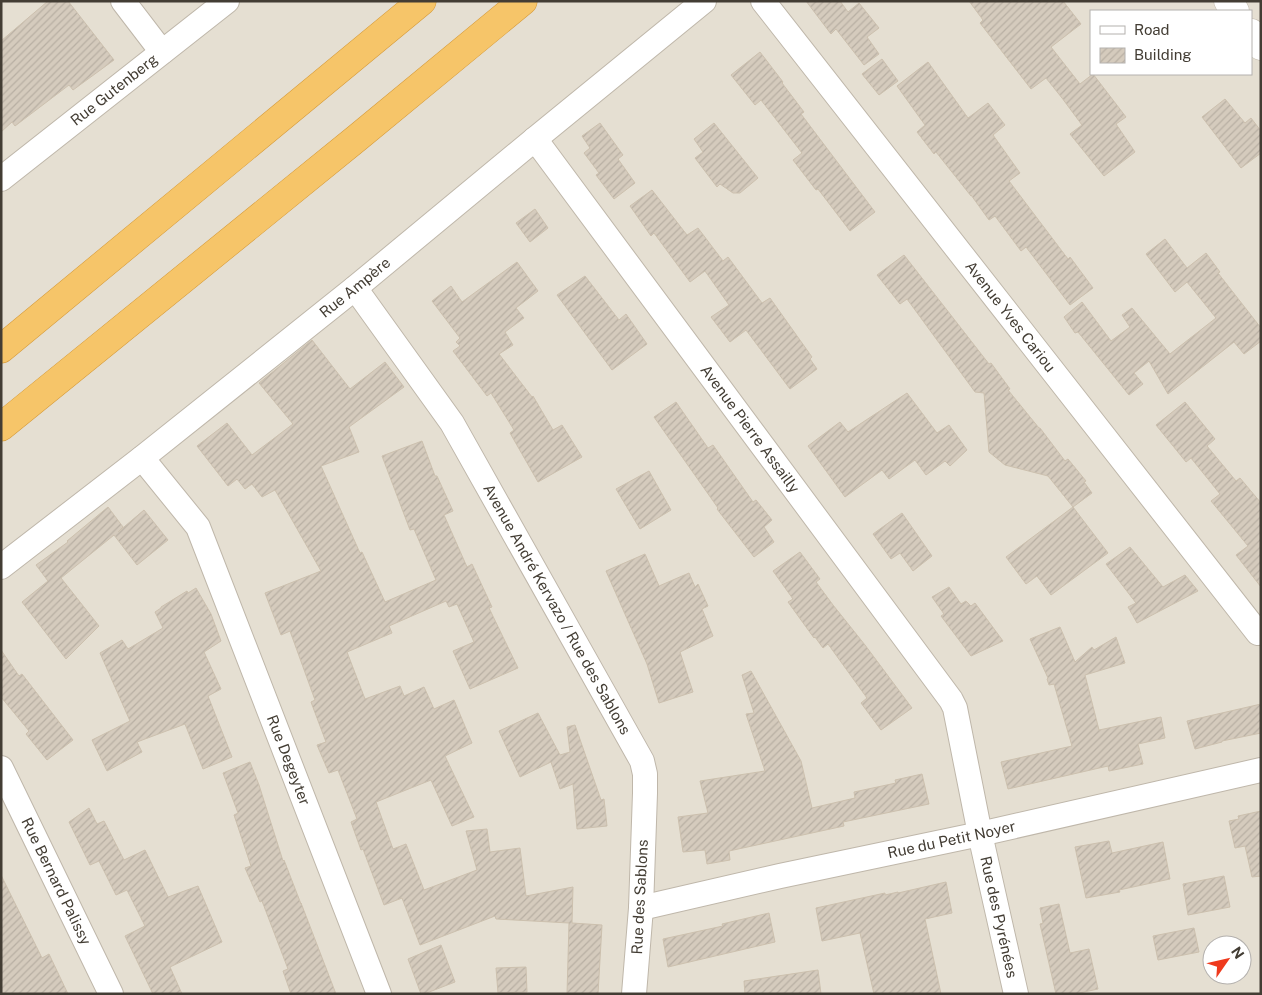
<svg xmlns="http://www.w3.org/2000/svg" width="1262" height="995" viewBox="0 0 1262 995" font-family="'Public Sans',sans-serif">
<defs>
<pattern id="building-hatch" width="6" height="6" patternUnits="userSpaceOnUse" patternTransform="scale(1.25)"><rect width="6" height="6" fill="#d5cbbd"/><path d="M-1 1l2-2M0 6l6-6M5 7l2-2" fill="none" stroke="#b8afa3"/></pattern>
</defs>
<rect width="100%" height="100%" fill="#f1ede4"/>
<path fill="#e5dfd2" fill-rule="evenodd" d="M1,1H1261V994H1ZM1091,11H1251V74H1091ZM1212,945H1242V975H1212Z"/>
<g fill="url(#building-hatch)" stroke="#ccc0ae">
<polygon points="48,1 68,1 114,60 73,90 69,85 15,126 12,122 1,132 1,41"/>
<polygon points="806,1 840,1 848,12 859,3 879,28 867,37 879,54 864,65 836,29 831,34"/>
<polygon points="969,1 1063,1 1081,24 1051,47 1080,84 1093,74 1126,117 1116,124 1135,152 1104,176 1070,134 1082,125 1062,98 1046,78 1031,89 980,23 983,20"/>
<polygon points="760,52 783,82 782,83 804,112 801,114 875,212 850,231 818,189 816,190 793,160 802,153 761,100 755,105 731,75"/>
<polygon points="882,59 898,81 879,95 862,74"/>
<polygon points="928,62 968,118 988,103 1005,125 993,135 1020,173 1009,181 1068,259 1070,257 1093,288 1070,305 1026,247 1021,251 995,216 989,220 971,195 971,196 936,152 934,154 917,132 925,125 897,86"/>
<polygon points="1225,99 1245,123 1251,118 1261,131 1261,153 1241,168 1202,117"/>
<polygon points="600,123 623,155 618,159 635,183 614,199 596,175 599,173 584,153 590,148 582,136"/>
<polygon points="714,123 758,178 740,193 733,193 720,184 717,187 695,158 703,152 694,139"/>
<polygon points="652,190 687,235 698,228 723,261 728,257 762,303 770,298 812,357 810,359 817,369 790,389 746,330 730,342 711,317 729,305 705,271 690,282 654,233 651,236 630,206"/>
<polygon points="535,209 548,228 530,242 516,223"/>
<polygon points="1165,239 1187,268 1206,253 1220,272 1218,273 1261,328 1261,341 1244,354 1234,342 1168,394 1149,361 1134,373 1143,384 1129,395 1078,332 1075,333 1064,317 1082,302 1111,341 1130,327 1122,315 1132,308 1170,354 1216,318 1187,282 1175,292 1146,254"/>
<polygon points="904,255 989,364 991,363 1010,389 1008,390 1039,428 1040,428 1065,461 1068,459 1086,481 1084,482 1092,493 1073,507 1048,476 1005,465 989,452 984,393 975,392 907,299 900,304 877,275"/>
<polygon points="517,262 538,291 516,308 524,318 505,332 513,345 499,354 532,397 533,396 553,430 562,425 582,457 538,482 510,433 514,430 491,393 487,396 453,351 460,346 456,342 460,338 432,301 451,286 462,302"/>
<polygon points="585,276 619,320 626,314 647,344 612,370 557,295"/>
<polygon points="312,340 350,389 385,362 404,387 349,427 359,452 321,466 360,553 362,552 385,602 436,580 414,529 410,530 382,456 422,441 435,476 437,476 453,511 444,515 467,567 472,564 492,607 489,608 518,668 470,689 453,651 474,642 457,604 449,607 446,601 389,626 392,633 347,652 365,699 400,686 404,696 424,687 434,709 454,700 472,743 445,756 474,817 452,826 431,780 376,802 393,849 406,844 424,890 477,870 466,831 487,829 490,852 520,848 526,896 573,887 572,923 602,925 598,994 567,994 569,923 496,919 495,916 420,945 402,898 384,905 363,849 361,850 351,822 357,819 338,770 329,773 317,745 326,742 311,702 315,700 290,631 281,635 265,593 321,571 275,490 262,497 252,484 245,489 237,479 228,486 197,446 227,423 252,455 293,424 259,383"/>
<polygon points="907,393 937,433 949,425 967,450 950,466 945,461 926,475 915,460 889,479 882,470 845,497 808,446 840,422 848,432"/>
<polygon points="676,402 708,448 713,445 753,502 756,500 772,520 764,527 774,542 754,557 717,509 718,508 654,417"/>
<polygon points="1185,402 1215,439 1207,446 1236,481 1240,478 1261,503 1261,587 1236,555 1248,546 1211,501 1220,494 1191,458 1186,462 1156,425"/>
<polygon points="649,471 671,510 640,529 616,489"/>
<polygon points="108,507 123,527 118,532 144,510 168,540 137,565 114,535 61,578 99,626 66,659 22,602 48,581 36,565 68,542 67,541"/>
<polygon points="1073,507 1108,553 1051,595 1037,576 1026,584 1006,557"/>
<polygon points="902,513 932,556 913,571 900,553 891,559 873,534"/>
<polygon points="1130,547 1163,587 1185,575 1198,591 1137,623 1128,607 1136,603 1106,564"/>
<polygon points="800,552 820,579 816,582 833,605 865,645 912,708 881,730 861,703 867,698 828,644 823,648 815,637 814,638 788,602 793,599 773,571"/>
<polygon points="645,554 659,586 689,573 695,587 698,584 708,606 702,609 713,636 680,652 693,692 659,703 647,664 606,571"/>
<polygon points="949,587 961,604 966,601 971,606 975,603 1003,641 971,656 941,616 944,614 932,597"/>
<polygon points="196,588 211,614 221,641 204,652 221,689 208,696 232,757 203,769 185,724 137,742 142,752 107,771 92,740 130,721 100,653 122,640 128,649 163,628 155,612 161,608 161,607 187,591 188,593"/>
<polygon points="1060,627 1075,662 1092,647 1094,650 1116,637 1125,663 1085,675 1099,730 1161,717 1165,738 1138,744 1143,764 1109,771 1108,766 1008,789 1001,762 1072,746 1054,684 1049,685 1047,679 1048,678 1030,639"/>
<polygon points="1,650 19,676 22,674 73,740 47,760 26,734 29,731 1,697"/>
<polygon points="751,671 801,761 812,808 855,798 854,792 896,783 895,780 922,774 929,804 843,822 844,826 729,851 730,860 707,864 705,850 683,852 678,817 708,813 700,781 765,771 746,714 754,713 742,675"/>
<polygon points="1261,704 1261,733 1222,741 1222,742 1195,749 1187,721"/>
<polygon points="538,713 560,755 570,752 567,727 575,725 601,800 604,799 607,826 577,829 573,784 560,789 551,762 520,777 499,731"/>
<polygon points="250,762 259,785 283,861 284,860 301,904 301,903 336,994 291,994 283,971 288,969 262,901 260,902 245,868 251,866 234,815 238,813 223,773"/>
<polygon points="89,808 97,824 104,821 124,860 145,850 168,897 198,886 222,942 170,967 182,994 153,994 125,936 145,926 127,890 116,895 99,861 90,865 69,822"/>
<polygon points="1261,811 1261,876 1252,877 1245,846 1235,848 1229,821 1239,819 1238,816"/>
<polygon points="1109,841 1112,853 1163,842 1170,879 1119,890 1120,892 1086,898 1075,847"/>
<polygon points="1,875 42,958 49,954 68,994 1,994"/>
<polygon points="1224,876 1230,907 1188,915 1183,884"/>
<polygon points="946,882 952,913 925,919 941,994 874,994 860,933 822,941 816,908 885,893 885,895 898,892 898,893"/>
<polygon points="1059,904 1070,953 1089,949 1098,989 1075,994 1056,994 1040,924 1043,923 1040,908"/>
<polygon points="769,913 775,942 668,967 663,939 723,926 722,924"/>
<polygon points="1194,928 1199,952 1158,960 1153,936"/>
<polygon points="441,945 455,982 424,994 421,994 408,959"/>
<polygon points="526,967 527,992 498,993 496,968"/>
<polygon points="818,970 821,994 745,994 744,981"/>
</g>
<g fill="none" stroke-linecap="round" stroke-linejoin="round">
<g stroke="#bfb7aa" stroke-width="26">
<g id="minor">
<polyline points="123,1 162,52"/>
<path id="s1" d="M763,1L1258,633"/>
<path id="s2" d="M535,139L951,700L955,708L980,834L1016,994"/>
<path id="s3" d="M1,179L227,1"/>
<path id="s4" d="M355,288L452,423L642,761L645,774V793L641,908L634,994"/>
<path id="s5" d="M142,458L198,527L379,994"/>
<path id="s6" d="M1,567L142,458L355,288L535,139L704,1"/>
<path id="s7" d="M1,768L111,994"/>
<path id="s8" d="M641,908L780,876L980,834L1261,770"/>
</g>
</g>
<g stroke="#bfb7aa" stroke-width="29">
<g id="tertiary">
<polyline points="1228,1 1235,11"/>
<polyline points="1251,33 1261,46"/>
</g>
</g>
<g stroke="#d59a3a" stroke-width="29">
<g id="motorway">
<polyline points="1,349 422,1"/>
<polyline points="1,427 357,138 523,1"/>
</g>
</g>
<use href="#minor" stroke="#fff" stroke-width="24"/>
<use href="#tertiary" stroke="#fff" stroke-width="28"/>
<use href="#motorway" stroke="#f6c569" stroke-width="28"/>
</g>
<g text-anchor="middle" stroke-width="4.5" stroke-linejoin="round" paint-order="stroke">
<g font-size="15" fill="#433d34" stroke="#fff">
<text dy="5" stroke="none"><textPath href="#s3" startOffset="144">Rue Gutenberg</textPath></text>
<text dy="5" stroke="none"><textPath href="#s6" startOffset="451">Rue Ampère</textPath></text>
<text dy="5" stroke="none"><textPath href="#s1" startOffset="401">Avenue Yves Cariou</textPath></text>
<text dy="5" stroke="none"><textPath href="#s2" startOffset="361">Avenue Pierre Assailly</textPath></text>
<text dy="5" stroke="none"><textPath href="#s4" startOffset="380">Avenue André Kervazo / Rue des Sablons</textPath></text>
<text dy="5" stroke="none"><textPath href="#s5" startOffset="339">Rue Degeyter</textPath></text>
<text dy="5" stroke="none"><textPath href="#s8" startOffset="318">Rue du Petit Noyer</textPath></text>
<text dy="5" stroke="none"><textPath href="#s7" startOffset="126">Rue Bernard Palissy</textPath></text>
<text transform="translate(640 897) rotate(-87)" y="5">Rue des Sablons</text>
<text dy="5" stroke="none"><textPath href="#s2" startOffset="921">Rue des Pyrénées</textPath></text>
</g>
</g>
<rect width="1262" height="995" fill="none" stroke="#433d34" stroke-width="5"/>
<rect x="1090" y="10" width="162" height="65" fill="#ffffff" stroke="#b4b1ae"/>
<rect x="1100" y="26" width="25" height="8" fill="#ffffff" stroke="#b4b1ae"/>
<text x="1134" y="35" font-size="15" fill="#433d34">Road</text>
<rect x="1100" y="48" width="25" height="15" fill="url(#building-hatch)" stroke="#b4b1ae"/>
<text x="1134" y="60" font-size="15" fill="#433d34">Building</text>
<g transform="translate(1227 960) rotate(56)"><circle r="24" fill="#ffffff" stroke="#b4b1ae"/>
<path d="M0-4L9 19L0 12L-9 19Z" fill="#ef3a1d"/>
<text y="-8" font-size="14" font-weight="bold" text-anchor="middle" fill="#433d34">N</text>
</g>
</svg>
